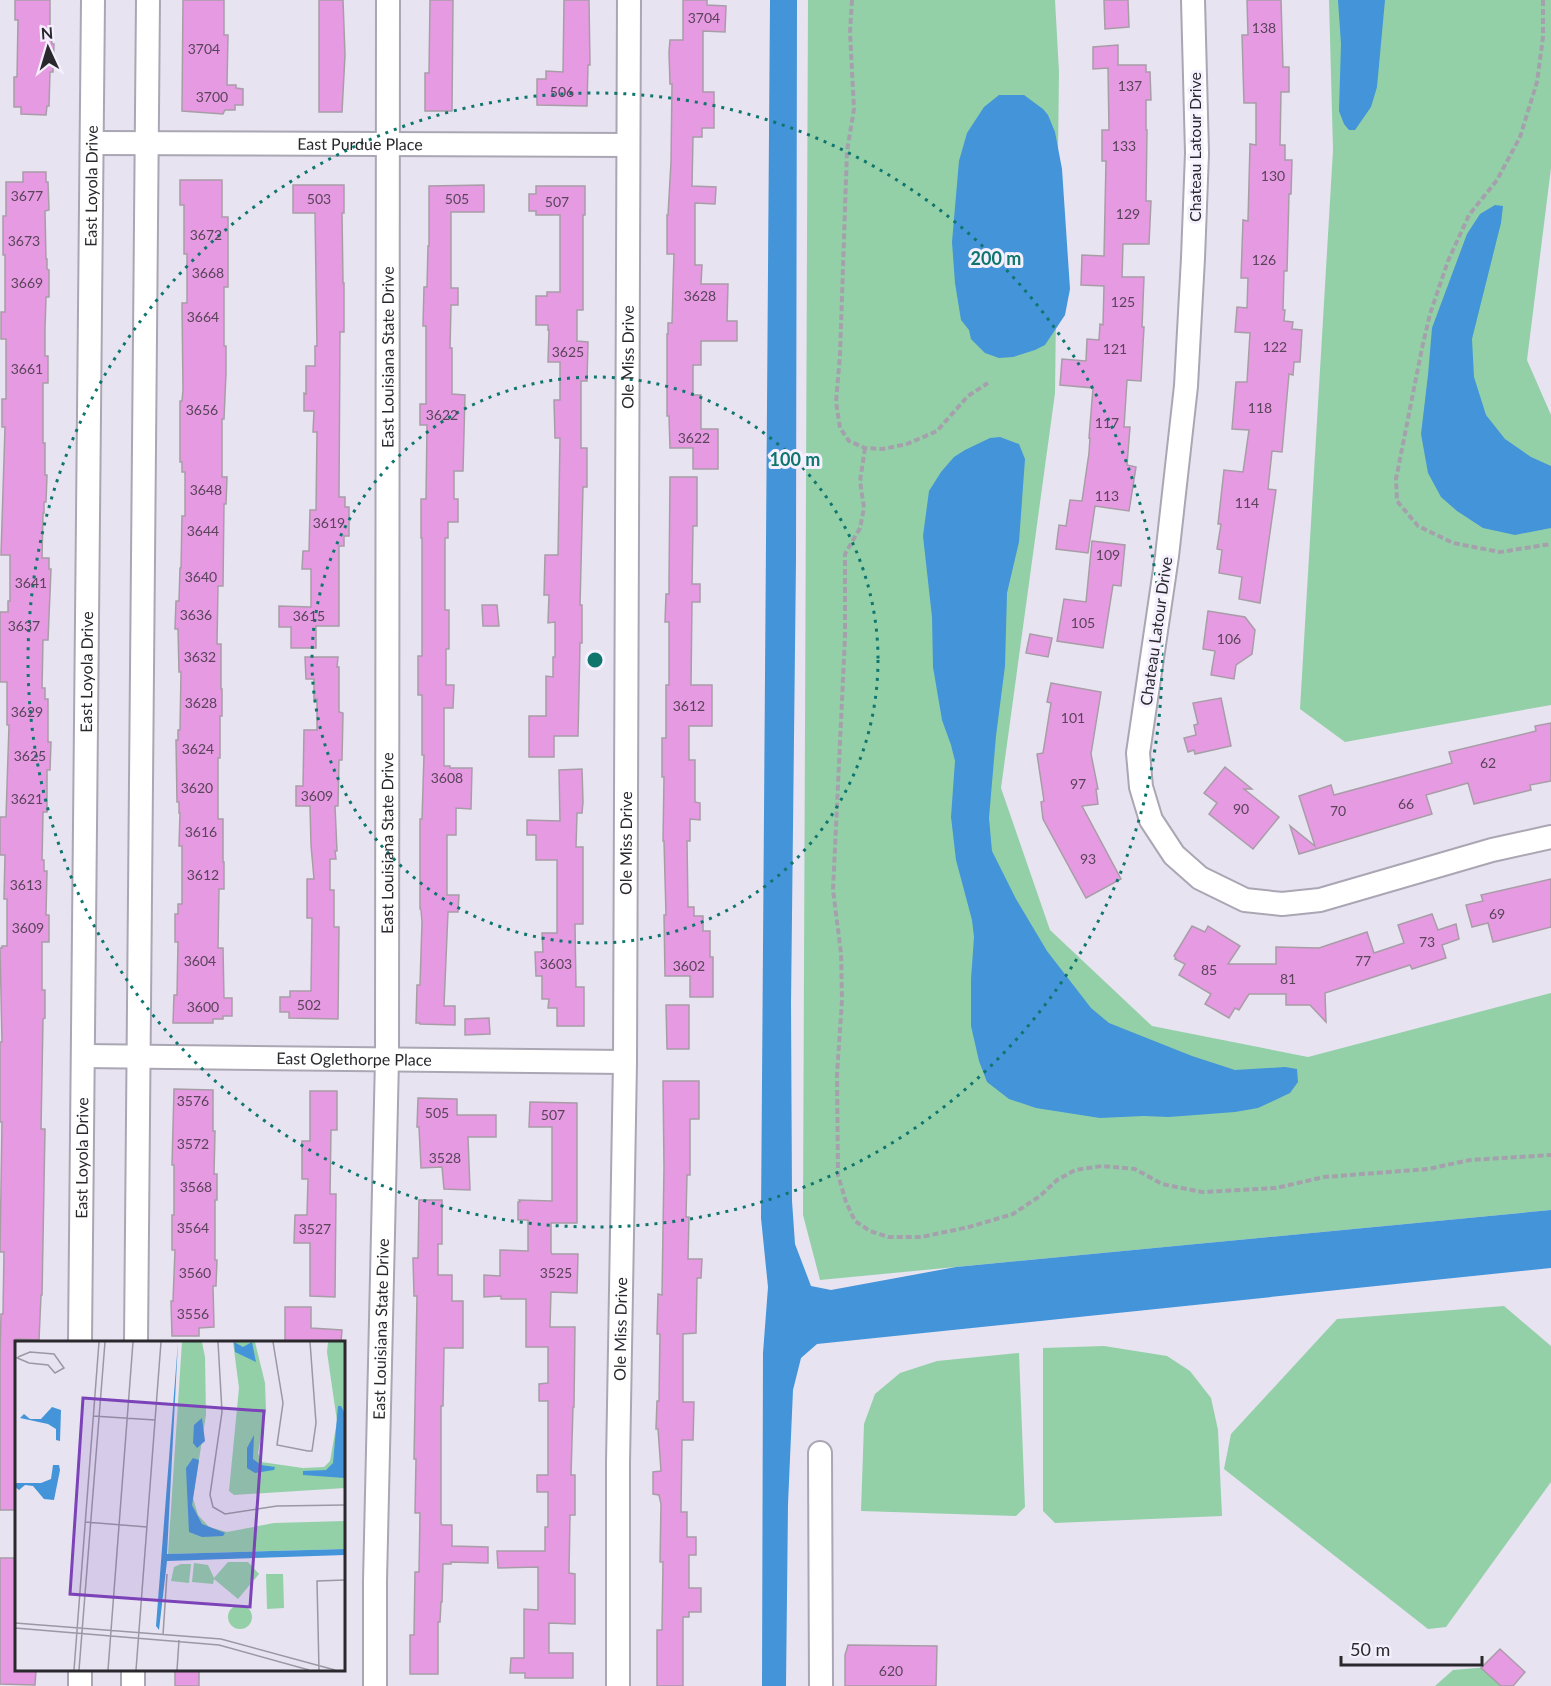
<svg xmlns="http://www.w3.org/2000/svg" width="1551" height="1686" viewBox="0 0 1551 1686" font-family="Lato,sans-serif">
<rect width="100%" height="100%" fill="#e7e3f1"/>
<g fill="#93d0a8">
<polygon points="808,0 1055,0 1059,72 1055,393 1001,788 1050,930 1152,1026 1308,1057 1551,993 1551,1210 820,1280 803,1215"/>
<polygon points="1329,0 1551,0 1551,168 1527,360 1551,415 1551,705 1345,742 1300,709 1333,150"/>
<polygon points="1504,1306 1551,1346 1551,1482 1446,1627 1428,1629 1224,1469 1231,1434 1337,1319"/>
<polygon points="1104,1346 1167,1356 1190,1371 1211,1398 1218,1430 1222,1516 1055,1523 1043,1511 1043,1348"/>
<polygon points="1019,1353 1025,1507 1016,1516 861,1511 864,1424 875,1394 900,1373 937,1361"/>
<polygon points="1489,1667 1512,1686 1435,1686 1453,1670"/>
</g>
<g fill="#4394d8">
<polygon points="770,0 797,0 796,559 791,1004 792,1201 795,1244 811,1286 831,1290 956,1267 1551,1210 1551,1268 817,1344 801,1358 793,1390 788,1504 786,1686 762,1686 763,1353 768,1287 761,1218"/>
<polygon points="1338,0 1385,0 1377,87 1371,107 1355,130 1349,130 1344,124 1339,111 1341,44"/>
<polygon points="999,95 1024,95 1043,109 1048,115 1055,132 1062,169 1070,289 1065,315 1045,345 1035,350 1013,357 999,358 985,353 971,339 969,330 961,320 955,283 952,242 959,161 967,133 984,107"/>
<polygon points="1495,205 1503,206 1501,223 1472,339 1474,377 1486,415 1505,439 1531,457 1551,466 1551,528 1515,535 1483,528 1457,511 1441,497 1428,473 1421,434 1428,375 1432,328 1467,234 1480,214"/>
<polygon points="1000,437 1019,444 1025,459 1019,542 1007,593 1005,666 996,736 989,818 992,851 1016,899 1047,951 1091,1008 1109,1023 1192,1056 1235,1070 1285,1067 1297,1069 1298,1082 1290,1093 1258,1108 1235,1112 1169,1117 1143,1116 1100,1118 1036,1108 1009,1099 987,1082 979,1061 971,1026 971,979 974,937 972,920 956,860 951,817 955,761 951,745 942,720 933,667 932,617 923,536 929,491 941,472 954,457 965,450 990,438"/>
</g>
<g fill="#e69ae2" stroke="#a89da7" stroke-width="1.5">
<polygon points="15,0 50,0 50,34 52,34 52,44 54,44 53,72 50,72 49,106 47,106 46,115 21,114 21,107 14,107 14,77 17,77 18,20 15,20"/>
<polygon points="183,0 224,0 224,35 228,35 227,85 236,85 236,88 243,89 243,105 235,105 235,110 225,110 223,114 182,111"/>
<polygon points="319,0 343,0 345,55 342,112 319,112"/>
<polygon points="430,0 453,0 452,111 425,111 425,73 429,73"/>
<polygon points="564,0 589,0 590,65 588,65 587,106 537,105 537,79 546,79 546,71 563,72"/>
<polygon points="683,0 707,0 707,5 726,6 725,32 703,31 703,92 714,92 714,128 702,128 702,137 693,137 692,186 716,187 715,204 695,203 695,265 702,265 701,284 728,284 727,321 737,321 737,341 701,341 701,365 693,365 693,395 701,395 701,429 718,429 718,469 693,469 693,448 670,448 669,416 667,416 667,334 668,334 668,323 672,323 674,254 667,254 667,215 668,215 671,162 672,84 670,84 669,52 670,40 683,40"/>
<polygon points="1104,0 1128,0 1129,27 1105,29"/>
<polygon points="1247,0 1281,0 1283,67 1289,67 1289,92 1281,92 1280,145 1285,145 1285,160 1292,160 1291,194 1289,194 1287,271 1284,271 1283,310 1285,310 1284,321 1293,322 1292,329 1302,330 1300,362 1294,362 1293,375 1289,374 1282,452 1272,451 1268,489 1276,490 1260,603 1239,599 1242,577 1219,573 1222,550 1217,549 1221,524 1218,524 1224,470 1243,472 1249,430 1232,429 1236,382 1247,382 1250,333 1235,332 1237,307 1247,308 1248,278 1241,278 1243,220 1248,221 1250,144 1256,145 1256,103 1244,103 1242,35 1248,35"/>
<polygon points="1118,45 1118,65 1146,65 1146,72 1150,72 1151,100 1146,100 1146,130 1147,130 1146,201 1151,201 1149,244 1123,244 1122,277 1144,277 1142,327 1144,327 1141,381 1127,380 1124,427 1130,427 1127,465 1136,467 1129,511 1095,506 1088,553 1056,549 1059,525 1066,526 1070,500 1082,501 1089,453 1090,438 1089,438 1093,388 1060,385 1062,359 1086,361 1087,339 1099,340 1100,324 1103,325 1104,286 1081,285 1082,255 1104,256 1106,161 1102,161 1102,130 1109,130 1108,68 1093,69 1093,47"/>
<polygon points="23,172 46,172 46,182 48,182 49,210 45,211 46,259 47,259 47,269 49,270 49,297 46,297 45,329 45,356 48,356 48,383 43,383 43,443 45,443 45,475 47,475 46,502 44,502 44,513 43,513 42,558 49,558 49,569 51,569 48,640 43,640 42,688 45,688 45,699 48,699 48,742 51,742 50,770 47,770 47,812 43,812 42,860 44,860 44,871 47,871 46,915 49,915 49,942 42,942 42,990 45,990 45,1018 43,1019 41,1129 45,1129 42,1295 41,1295 39,1340 16,1339 16,1510 0,1510 0,1356 1,1314 3,1314 4,1252 0,1252 2,1122 0,1122 0,1042 2,1042 0,948 2,948 2,946 7,946 7,899 4,899 5,855 0,855 0,817 6,817 9,725 7,725 7,682 0,682 0,612 8,612 8,601 10,601 10,555 1,555 5,427 2,427 2,399 6,399 6,339 1,339 1,312 5,312 5,255 3,255 3,216 6,216 6,182 23,182"/>
<polygon points="180,180 222,180 222,217 228,217 228,287 224,287 224,346 226,346 226,373 224,419 222,419 222,477 227,477 226,504 224,504 223,586 218,586 217,644 221,644 221,689 222,689 222,716 220,716 220,758 218,758 218,819 223,819 223,862 224,862 224,889 219,889 218,948 223,948 224,998 232,998 232,1016 223,1016 223,1019 213,1019 213,1023 173,1023 174,995 177,995 178,942 175,942 175,914 178,914 178,904 182,904 182,846 179,846 180,813 179,813 179,802 177,802 176,740 178,740 178,730 180,730 181,672 179,672 178,629 175,629 176,601 179,601 180,568 181,568 182,516 185,516 185,472 182,472 182,462 180,462 180,401 182,401 183,390 182,303 187,303 187,254 184,254 184,205 180,205"/>
<polygon points="293,185 344,185 344,213 342,213 343,283 344,283 344,332 340,332 339,497 345,497 345,507 349,507 349,536 344,536 344,546 339,546 339,626 316,626 316,648 291,648 291,627 279,627 279,606 311,607 311,569 302,569 303,551 309,551 310,510 316,510 317,432 313,432 314,411 304,411 304,393 306,394 306,366 315,366 315,346 317,346 315,213 293,213"/>
<polygon points="484,185 484,212 451,212 451,288 458,288 458,305 451,305 450,348 452,348 452,394 465,395 463,471 454,471 454,499 458,499 458,522 448,522 448,538 445,538 445,610 449,610 449,649 446,649 446,685 454,685 453,708 444,708 444,766 450,766 450,768 472,768 471,809 456,808 456,835 447,835 447,895 459,895 458,912 448,912 444,1006 455,1006 455,1025 420,1024 420,1023 416,1023 417,985 420,985 422,922 421,910 420,909 420,819 422,819 424,755 422,755 422,695 418,695 418,656 422,656 422,538 421,538 421,499 426,499 427,425 420,425 420,404 426,404 426,326 423,326 424,287 427,287 428,246 429,246 429,186"/>
<polygon points="536,186 585,186 585,215 583,215 583,310 577,310 577,341 588,342 587,381 581,381 581,448 587,448 587,487 583,487 580,605 582,605 582,643 580,643 578,736 554,736 554,757 529,757 529,716 546,716 546,676 553,677 553,657 555,657 555,622 548,623 549,595 544,595 545,555 558,555 559,499 560,438 555,438 554,400 560,400 560,362 548,362 549,330 548,330 548,325 536,325 536,296 547,296 547,292 560,292 560,215 536,215 536,211 529,211 529,194 536,194"/>
<polygon points="670,477 697,477 697,526 693,526 692,584 700,584 700,602 692,602 691,685 712,685 712,726 689,726 689,760 695,760 695,802 700,803 700,820 690,819 690,841 687,841 688,907 694,907 694,916 703,916 703,931 710,931 710,957 713,957 713,997 690,997 690,976 665,976 664,915 666,915 664,841 663,841 664,777 662,777 662,738 666,738 666,685 669,685 669,622 665,622 666,594 669,594 669,583"/>
<polygon points="1092,541 1125,545 1121,586 1113,585 1103,648 1057,641 1064,599 1086,602"/>
<polygon points="482,605 497,605 499,626 483,626"/>
<polygon points="1208,611 1245,617 1255,630 1252,654 1236,665 1234,679 1211,675 1215,651 1203,649"/>
<polygon points="1030,634 1052,638 1048,657 1026,653"/>
<polygon points="305,657 338,657 337,667 339,667 339,712 343,713 342,760 339,760 338,806 335,806 337,851 335,851 336,859 330,859 330,890 334,890 334,927 339,927 338,1019 289,1018 289,1012 280,1012 280,997 290,997 290,991 311,991 312,918 307,918 307,879 314,879 311,845 310,806 296,806 296,786 303,786 304,730 317,730 317,699 314,699 314,679 306,679"/>
<polygon points="1051,683 1101,692 1091,754 1098,789 1096,789 1098,804 1082,806 1121,879 1086,898 1043,819 1041,802 1044,801 1037,754 1043,753 1051,703 1047,702"/>
<polygon points="1221,698 1231,746 1195,754 1194,750 1188,752 1184,738 1196,735 1194,725 1198,724 1193,703"/>
<polygon points="1551,723 1551,781 1530,785 1531,790 1474,804 1468,783 1426,795 1432,814 1299,854 1290,826 1315,846 1299,796 1331,785 1334,795 1452,763 1449,752 1536,731 1535,726"/>
<polygon points="1225,767 1252,789 1244,789 1279,817 1253,849 1209,814 1217,803 1204,793"/>
<polygon points="582,769 583,802 582,813 577,813 576,847 583,847 583,924 575,924 576,987 584,987 584,1026 557,1026 557,1008 548,1008 549,999 542,999 542,976 536,976 535,952 543,952 542,933 557,933 557,860 536,860 536,835 527,835 527,820 560,821 559,770"/>
<polygon points="1551,879 1551,927 1493,942 1488,923 1472,927 1466,905 1483,901 1481,895"/>
<polygon points="1432,914 1438,930 1456,924 1459,939 1442,945 1446,958 1412,969 1410,965 1325,993 1326,1022 1310,1005 1286,1005 1286,994 1249,994 1239,1010 1235,1008 1229,1018 1205,1004 1211,994 1179,975 1185,964 1175,959 1176,958 1174,956 1192,926 1205,932 1208,926 1240,946 1228,964 1276,964 1276,947 1319,948 1367,932 1374,953 1404,943 1398,925"/>
<polygon points="666,1005 689,1005 689,1049 667,1049"/>
<polygon points="489,1018 490,1034 465,1035 465,1019"/>
<polygon points="663,1081 699,1081 699,1119 690,1119 690,1175 687,1175 686,1217 689,1217 688,1259 702,1259 701,1278 697,1278 696,1333 683,1334 683,1402 694,1402 693,1440 682,1440 681,1512 687,1512 687,1537 696,1537 696,1555 689,1555 689,1588 701,1588 701,1612 689,1612 689,1617 683,1617 683,1686 657,1686 657,1630 662,1630 663,1562 660,1562 661,1504 659,1495 653,1494 653,1472 661,1471 658,1429 656,1429 657,1401 659,1401 660,1334 657,1334 658,1294 662,1295 664,1167"/>
<polygon points="174,1089 213,1090 213,1131 215,1131 214,1174 217,1174 217,1200 215,1200 215,1260 217,1260 216,1286 213,1286 214,1327 199,1328 199,1336 172,1336 171,1301 173,1301 175,1250 172,1250 172,1215 174,1215 174,1165 172,1165"/>
<polygon points="310,1091 337,1091 337,1130 331,1130 330,1194 336,1194 335,1297 310,1296 310,1243 294,1243 295,1215 307,1215 308,1179 302,1179 302,1141 310,1141"/>
<polygon points="418,1098 457,1099 457,1115 496,1115 496,1137 468,1137 470,1190 444,1189 442,1167 421,1168 419,1127 417,1127"/>
<polygon points="530,1102 577,1103 577,1223 551,1223 551,1252 552,1254 578,1254 577,1293 551,1292 550,1327 575,1327 574,1407 573,1407 571,1475 575,1475 575,1515 570,1515 569,1573 575,1574 575,1624 549,1623 549,1653 573,1653 573,1678 525,1678 525,1673 510,1673 511,1658 524,1658 524,1609 538,1610 538,1567 498,1568 497,1551 545,1551 545,1527 548,1527 548,1492 537,1492 537,1475 548,1475 548,1401 539,1401 539,1384 548,1383 548,1347 526,1347 526,1299 501,1299 501,1296 484,1297 484,1275 500,1276 500,1250 528,1251 528,1220 518,1220 518,1202 520,1202 519,1200 552,1201 552,1127 529,1127"/>
<polygon points="419,1200 442,1200 442,1244 438,1244 438,1275 452,1275 452,1301 463,1301 463,1348 444,1348 443,1406 441,1406 441,1523 442,1525 452,1525 452,1546 488,1547 488,1563 451,1562 451,1564 443,1564 442,1602 441,1602 440,1622 438,1622 438,1674 410,1674 410,1635 414,1635 415,1572 419,1572 420,1513 415,1513 416,1459 414,1459 417,1296 414,1296 413,1258 418,1258"/>
<polygon points="285,1307 311,1307 311,1328 342,1330 341,1342 285,1342"/>
<polygon points="0,1558 16,1558 16,1670 36,1670 35,1685 0,1684"/>
<polygon points="848,1645 937,1646 936,1686 845,1686 845,1655"/>
<polygon points="1500,1649 1525,1672 1513,1686 1501,1686 1481,1668"/>
<rect x="175" y="1670" width="24" height="16"/>
</g>
<g fill="none" stroke-linecap="round" stroke-linejoin="round">
<g stroke="#aba6b3" stroke-width="26">
<g id="minor">
<polyline points="1193,0 1197,153 1193,258 1186,386 1167,556 1138,753 1141,787 1151,820 1174,855 1200,878 1245,900 1282,904 1320,900 1492,850 1551,837"/>
<path id="s1" d="M92,143L628,145"/>
<path id="s2" d="M84,1056L625,1062"/>
<path id="s3" d="M80,1342L93,0"/>
<polyline points="136,1342 148,0"/>
<polyline points="820,1453 821,1686"/>
<polyline points="80,1670 80,1686"/>
<polyline points="133,1686 133,1670"/>
<path id="s4" d="M375,1686V1581L387,1059L388,0"/>
<path id="s5" d="M618,1686V1463L625,1062L629,0"/>
</g>
</g>
<g stroke="#a5a1ac" stroke-width="4" stroke-dasharray="6 3" stroke-linecap="butt">
<polyline points="852,0 850,32 854,109 847,151 840,355 836,402 840,428 849,441 865,448 883,449 907,444 937,431 968,396 988,383"/>
<polyline points="1543,0 1543,37 1537,82 1520,137 1497,180 1469,215 1448,261 1430,314 1422,348 1396,479 1397,501 1418,526 1453,543 1500,552 1551,544"/>
<polyline points="865,448 860,481 864,508 860,528 845,554 845,637 833,890 841,953 842,1000 837,1074 838,1175 846,1202 855,1221 870,1231 888,1237 921,1237 969,1227 1013,1214 1040,1196 1057,1180 1075,1170 1102,1166 1135,1169 1162,1184 1202,1192 1276,1188 1324,1177 1428,1169 1470,1160 1551,1155"/>
</g>
<use href="#minor" stroke="#fff" stroke-width="22"/>
</g>
<g fill="none" stroke="#0f766e" stroke-width="3" stroke-dasharray="3 6">
<circle cx="595" cy="660" r="283"/>
<circle cx="595" cy="660" r="567"/>
</g>
<g text-anchor="middle" stroke-width="6" stroke-linejoin="round" paint-order="stroke">
<g font-size="14" fill="#59445a">
<text x="704" y="23">3704</text>
<text x="1264" y="33">138</text>
<text x="204" y="54">3704</text>
<text x="1130" y="91">137</text>
<text x="562" y="97">506</text>
<text x="212" y="102">3700</text>
<text x="1124" y="151">133</text>
<text x="1273" y="181">130</text>
<text x="27" y="201">3677</text>
<text x="319" y="204">503</text>
<text x="457" y="204">505</text>
<text x="557" y="207">507</text>
<text x="1128" y="219">129</text>
<text x="206" y="240">3672</text>
<text x="24" y="246">3673</text>
<text x="1264" y="265">126</text>
<text x="208" y="278">3668</text>
<text x="27" y="288">3669</text>
<text x="700" y="301">3628</text>
<text x="1123" y="307">125</text>
<text x="203" y="322">3664</text>
<text x="1275" y="352">122</text>
<text x="1115" y="354">121</text>
<text x="568" y="357">3625</text>
<text x="27" y="374">3661</text>
<text x="1260" y="413">118</text>
<text x="202" y="415">3656</text>
<text x="442" y="420">3622</text>
<text x="1107" y="428">117</text>
<text x="694" y="443">3622</text>
<text x="206" y="495">3648</text>
<text x="1107" y="501">113</text>
<text x="1247" y="508">114</text>
<text x="329" y="528">3619</text>
<text x="203" y="536">3644</text>
<text x="1108" y="560">109</text>
<text x="201" y="582">3640</text>
<text x="31" y="588">3641</text>
<text x="196" y="620">3636</text>
<text x="309" y="621">3615</text>
<text x="1083" y="628">105</text>
<text x="24" y="631">3637</text>
<text x="1229" y="644">106</text>
<text x="200" y="662">3632</text>
<text x="201" y="708">3628</text>
<text x="689" y="711">3612</text>
<text x="27" y="717">3629</text>
<text x="1073" y="723">101</text>
<text x="198" y="754">3624</text>
<text x="30" y="761">3625</text>
<text x="1488" y="768">62</text>
<text x="447" y="783">3608</text>
<text x="1078" y="789">97</text>
<text x="197" y="793">3620</text>
<text x="317" y="801">3609</text>
<text x="27" y="804">3621</text>
<text x="1406" y="809">66</text>
<text x="1241" y="814">90</text>
<text x="1338" y="816">70</text>
<text x="201" y="837">3616</text>
<text x="1088" y="864">93</text>
<text x="203" y="880">3612</text>
<text x="26" y="890">3613</text>
<text x="1497" y="919">69</text>
<text x="28" y="933">3609</text>
<text x="1427" y="947">73</text>
<text x="200" y="966">3604</text>
<text x="1363" y="966">77</text>
<text x="556" y="969">3603</text>
<text x="689" y="971">3602</text>
<text x="1209" y="975">85</text>
<text x="1288" y="984">81</text>
<text x="309" y="1010">502</text>
<text x="203" y="1012">3600</text>
<text x="193" y="1106">3576</text>
<text x="437" y="1118">505</text>
<text x="553" y="1120">507</text>
<text x="193" y="1149">3572</text>
<text x="445" y="1163">3528</text>
<text x="196" y="1192">3568</text>
<text x="193" y="1233">3564</text>
<text x="315" y="1234">3527</text>
<text x="195" y="1278">3560</text>
<text x="556" y="1278">3525</text>
<text x="193" y="1319">3556</text>
<text x="891" y="1676">620</text>
</g>
<g font-size="16" fill="#2a282d" stroke="#f5f0fe">
<text dy="6" stroke="none"><textPath href="#s1" startOffset="268">East Purdue Place</textPath></text>
<text transform="translate(1195 147) rotate(-90)" y="6">Chateau Latour Drive</text>
<text dy="6" stroke="none"><textPath href="#s3" startOffset="1156">East Loyola Drive</textPath></text>
<text dy="6" stroke="none"><textPath href="#s4" startOffset="1329">East Louisiana State Drive</textPath></text>
<text dy="6" stroke="none"><textPath href="#s5" startOffset="1329">Ole Miss Drive</textPath></text>
<text transform="translate(1156 631) rotate(-82)" y="6">Chateau Latour Drive</text>
<text dy="6" stroke="none"><textPath href="#s3" startOffset="670">East Loyola Drive</textPath></text>
<text dy="6" stroke="none"><textPath href="#s4" startOffset="843">East Louisiana State Drive</textPath></text>
<text dy="6" stroke="none"><textPath href="#s5" startOffset="843">Ole Miss Drive</textPath></text>
<text dy="6" stroke="none"><textPath href="#s2" startOffset="270">East Oglethorpe Place</textPath></text>
<text dy="6" stroke="none"><textPath href="#s3" startOffset="184">East Loyola Drive</textPath></text>
<text dy="6" stroke="none"><textPath href="#s4" startOffset="357">East Louisiana State Drive</textPath></text>
<text dy="6" stroke="none"><textPath href="#s5" startOffset="357">Ole Miss Drive</textPath></text>
</g>
</g>
<g transform="translate(15 1341)">
<rect width="330" height="330" fill="#e7e3f1"/>
<path d="M167,1H187L190,16L191,74L178,157L183,174L194,186L212,191L259,182L330,180V208L153,213ZM218,1H240L250,42L251,70L243,112L246,121L288,127L309,126L315,120L322,80L312,11L313,1H330V147L219,154L214,150L224,47ZM213,221H233L244,233L223,258L199,238L198,243L177,241L179,222L193,224L199,237ZM166,223H176L174,242L156,240L159,226ZM251,233H268L269,267L252,268ZM213 276a12 12 0 1 1 24 0a12 12 0 1 1-24 0Z" fill="#93d0a8"/>
<path d="M163,1L152,213L330,208V214L152,220L144,289L141,285ZM219,1L228,6L237,1L241,21L220,11ZM323,65H326L330,73V137L288,134V130L311,129L318,122ZM37,66L46,69L45,100L41,99V88L33,83L5,77L9,73L15,78H26ZM187,77L190,100L182,107L178,102L179,84ZM239,94L238,118L246,124L260,126L259,129L240,132L232,127V107ZM178,117L184,119L177,164L187,183L210,192L208,195L187,196L174,191L171,127ZM38,124H44L45,129L39,159L29,158L18,145L10,144L4,149L0,146V142H26L36,138Z" fill="#4394d8"/>
<path fill="none" stroke="#9b98a3" stroke-width="1.5" d="M203,1L207,71L195,154L198,166L210,173L262,165L330,164M258,1L268,62L262,104L293,110H297L301,82L295,1M0,16L14,22L33,24L40,32L49,27L39,13L15,11L3,16M78,75L140,79M70,181L132,186M0,282L206,298L320,329M0,287L204,304L294,329M148,294L152,233M59,329L84,1M64,329L90,1M93,329L118,1M121,329L146,1M162,329L164,299M304,329L302,240L330,239"/>
<path fill="#7c42b8" fill-opacity="0.15" stroke="#7c42b8" stroke-width="3" d="M68,57L249,70L235,266L55,253Z"/>
<rect width="330" height="330" fill="none" stroke="#2a282d" stroke-width="3"/>
</g>
<circle cx="595" cy="660" r="9" fill="#0f766e" stroke="#f5f0fe" stroke-width="3"/>
<g font-size="18" text-anchor="middle" font-weight="bold" fill="#0f766e" stroke="#f5f0fe" stroke-width="6" stroke-linejoin="round" paint-order="stroke">
<text x="996" y="265">200 m</text>
<text x="795" y="466">100 m</text>
</g>
<g transform="translate(48 48) rotate(356)" stroke="#f5f0fe" stroke-width="4.5" paint-order="stroke">
<path d="M0-4.5L10 22L0 15L-10 22Z" fill="#2a282d"/>
<text y="-9" font-size="16" font-weight="bold" text-anchor="middle" fill="#2a282d">N</text>
</g>
<path d="M1341 1656v9h141v-9" fill="none" stroke="#2a282d" stroke-width="3"/>
<text x="1350" y="1656" font-size="18" fill="#2a282d" stroke="#f5f0fe" stroke-width="4.5" paint-order="stroke">50 m</text>
</svg>
